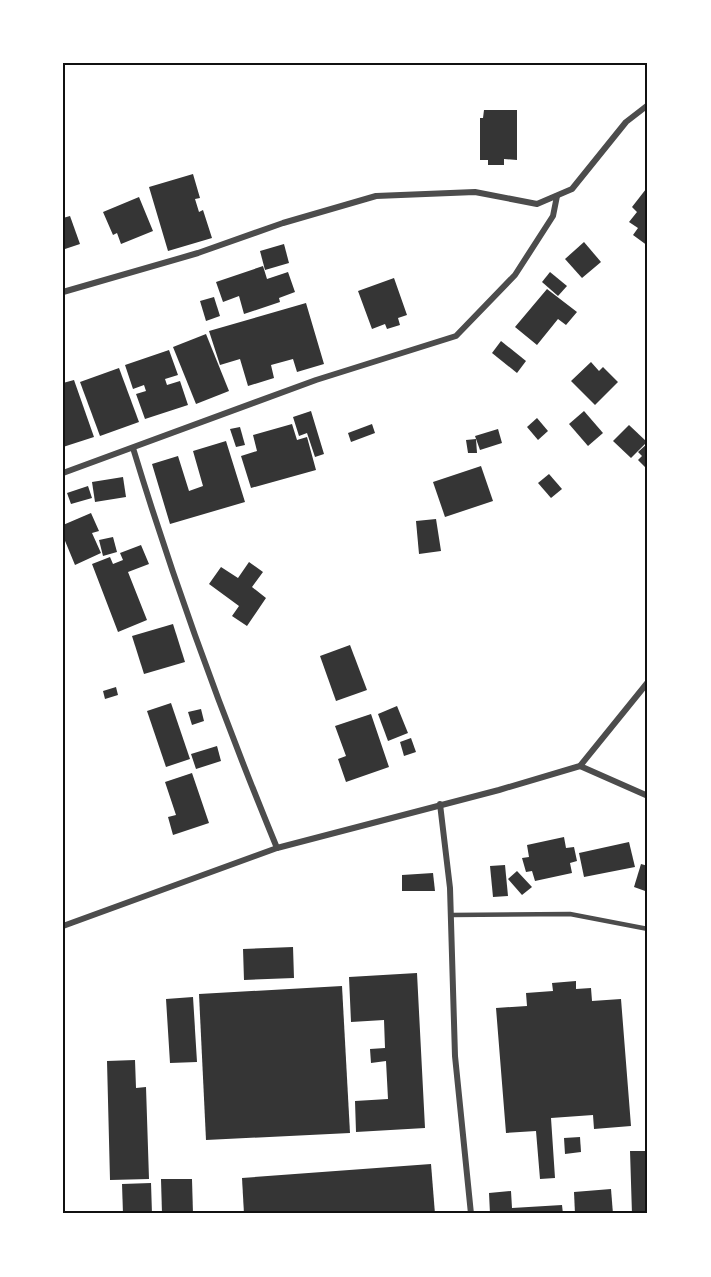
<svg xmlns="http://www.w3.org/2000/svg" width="711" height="1277" viewBox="0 0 711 1277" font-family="'Asap Condensed',sans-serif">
<rect width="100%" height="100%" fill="#fff"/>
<g fill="#353535">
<polygon points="484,110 517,110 517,160 504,159 504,165 488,165 488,160 480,160 480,118 483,118"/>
<polygon points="193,174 200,198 195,199 199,212 203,210 212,238 168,251 149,187"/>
<polygon points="646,189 648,190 648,246 633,235 638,228 629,222 637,212 632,207"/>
<polygon points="139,197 153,231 121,244 117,233 113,235 103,212"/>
<polygon points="70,216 80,244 65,249 63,218"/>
<polygon points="584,242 601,262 582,278 565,259"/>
<polygon points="284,244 289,263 265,270 260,251"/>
<polygon points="263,266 267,279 288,272 295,292 279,298 280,302 244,314 239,296 223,302 216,282"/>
<polygon points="550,272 567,286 558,296 542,282"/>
<polygon points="394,278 407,315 398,318 400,325 387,329 385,324 372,329 358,291"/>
<polygon points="547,289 577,312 566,325 558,319 537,345 515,327"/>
<polygon points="214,297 220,316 206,321 200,301"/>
<polygon points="306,303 324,364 297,372 293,359 271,365 274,378 248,386 240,359 220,365 209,331"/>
<polygon points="206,334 229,391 196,404 173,347"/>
<polygon points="501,341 526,361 517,373 492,353"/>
<polygon points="169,350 178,375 165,379 167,385 180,381 188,405 145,419 136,394 146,391 144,385 133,389 125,365"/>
<polygon points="591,362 599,371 603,367 618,382 595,405 571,381"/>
<polygon points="119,368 139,422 100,436 80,382"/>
<polygon points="74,380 94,437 63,447 63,383"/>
<polygon points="311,411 324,454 315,457 307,433 299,436 293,417"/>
<polygon points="584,411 603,433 588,446 569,424"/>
<polygon points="537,418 548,431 538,440 527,427"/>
<polygon points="292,424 297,440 307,437 316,470 251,488 241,456 257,451 253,435"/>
<polygon points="372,424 375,433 351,442 348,433"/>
<polygon points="629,425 647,442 631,458 613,441"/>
<polygon points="240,427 245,445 236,447 230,429"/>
<polygon points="498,429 502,443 480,450 475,436"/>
<polygon points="476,439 477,453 468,453 466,440"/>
<polygon points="226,441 245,502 170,524 152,464 178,456 189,491 203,486 193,451"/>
<polygon points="648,443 648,470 638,460 642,456 638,452"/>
<polygon points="481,466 493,501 445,517 433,482"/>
<polygon points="549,474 562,489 551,498 538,483"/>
<polygon points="123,477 126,497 95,502 92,482"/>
<polygon points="88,486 92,498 71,504 67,493"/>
<polygon points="91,513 99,531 92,533 101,553 75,565 63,536 63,525"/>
<polygon points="436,519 441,551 419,554 416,521"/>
<polygon points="113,537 117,552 103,556 99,540"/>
<polygon points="141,545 149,564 128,572 147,620 118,632 92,564 110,557 113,564 123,560 120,553"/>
<polygon points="249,562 263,572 252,587 266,598 247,626 232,616 239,606 209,584 221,567 238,578"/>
<polygon points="173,624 185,662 144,674 132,636"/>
<polygon points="350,645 367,690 336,701 320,656"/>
<polygon points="116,687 118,695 105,699 103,691"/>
<polygon points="171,703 190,759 166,767 147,711"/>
<polygon points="397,706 408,733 388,741 378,714"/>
<polygon points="201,709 204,721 192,725 188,712"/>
<polygon points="371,714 389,767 346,782 338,759 346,756 335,726"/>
<polygon points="411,738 416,752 404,756 400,742"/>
<polygon points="217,746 221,761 196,769 191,754"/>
<polygon points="192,773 209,823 173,835 168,817 176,815 165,782"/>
<polygon points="564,837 566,848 574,847 577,861 570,863 572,873 535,881 532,871 526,872 522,858 529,857 527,845"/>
<polygon points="629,842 635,867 584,877 579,853"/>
<polygon points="641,864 648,866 648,892 634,887"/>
<polygon points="505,865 508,896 493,897 490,866"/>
<polygon points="517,871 532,887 522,895 508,879"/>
<polygon points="433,873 435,891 402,891 402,875"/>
<polygon points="293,947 294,978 244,980 243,949"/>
<polygon points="417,973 425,1128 356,1132 355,1101 388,1099 386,1061 371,1063 370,1049 385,1048 384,1020 351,1022 349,977"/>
<polygon points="576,981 576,989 591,988 592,1001 621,999 631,1126 594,1129 593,1115 551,1118 555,1178 540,1179 536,1131 506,1133 496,1008 527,1006 526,993 553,991 552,983"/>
<polygon points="342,986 350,1133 206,1140 199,994"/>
<polygon points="193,997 197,1062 170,1063 166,999"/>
<polygon points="135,1060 136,1088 146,1087 149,1179 110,1180 107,1061"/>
<polygon points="580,1137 581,1152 565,1154 564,1138"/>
<polygon points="630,1151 648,1151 648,1214 632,1214"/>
<polygon points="431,1164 435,1214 244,1214 242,1178"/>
<polygon points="161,1179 192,1179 193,1214 162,1214"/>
<polygon points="151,1183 152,1214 123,1214 122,1184"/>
<polygon points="611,1189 613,1214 575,1214 574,1192"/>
<polygon points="511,1191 512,1208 562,1205 563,1214 490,1214 489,1193"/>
</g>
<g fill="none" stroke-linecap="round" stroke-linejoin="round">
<polyline stroke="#4c4c4c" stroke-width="4.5" points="451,915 570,914 648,929"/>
<g stroke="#4c4c4c" stroke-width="6">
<polyline points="63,292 198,253 283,223 376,196 475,192 537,204 572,189 626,122 648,105"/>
<path d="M133,448C174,583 223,717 277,848"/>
<polyline points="63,473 316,380 456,336 515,275 553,216 557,196"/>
<polyline points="580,766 648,796"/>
<polyline points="440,804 450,888 455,1056 471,1214"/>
<polyline points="63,926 277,848 499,790 580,766 648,682"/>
</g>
</g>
<rect width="711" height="1277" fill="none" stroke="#ffffff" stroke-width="129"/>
<rect x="64" y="64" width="582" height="1148" fill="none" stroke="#111" stroke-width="2"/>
</svg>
